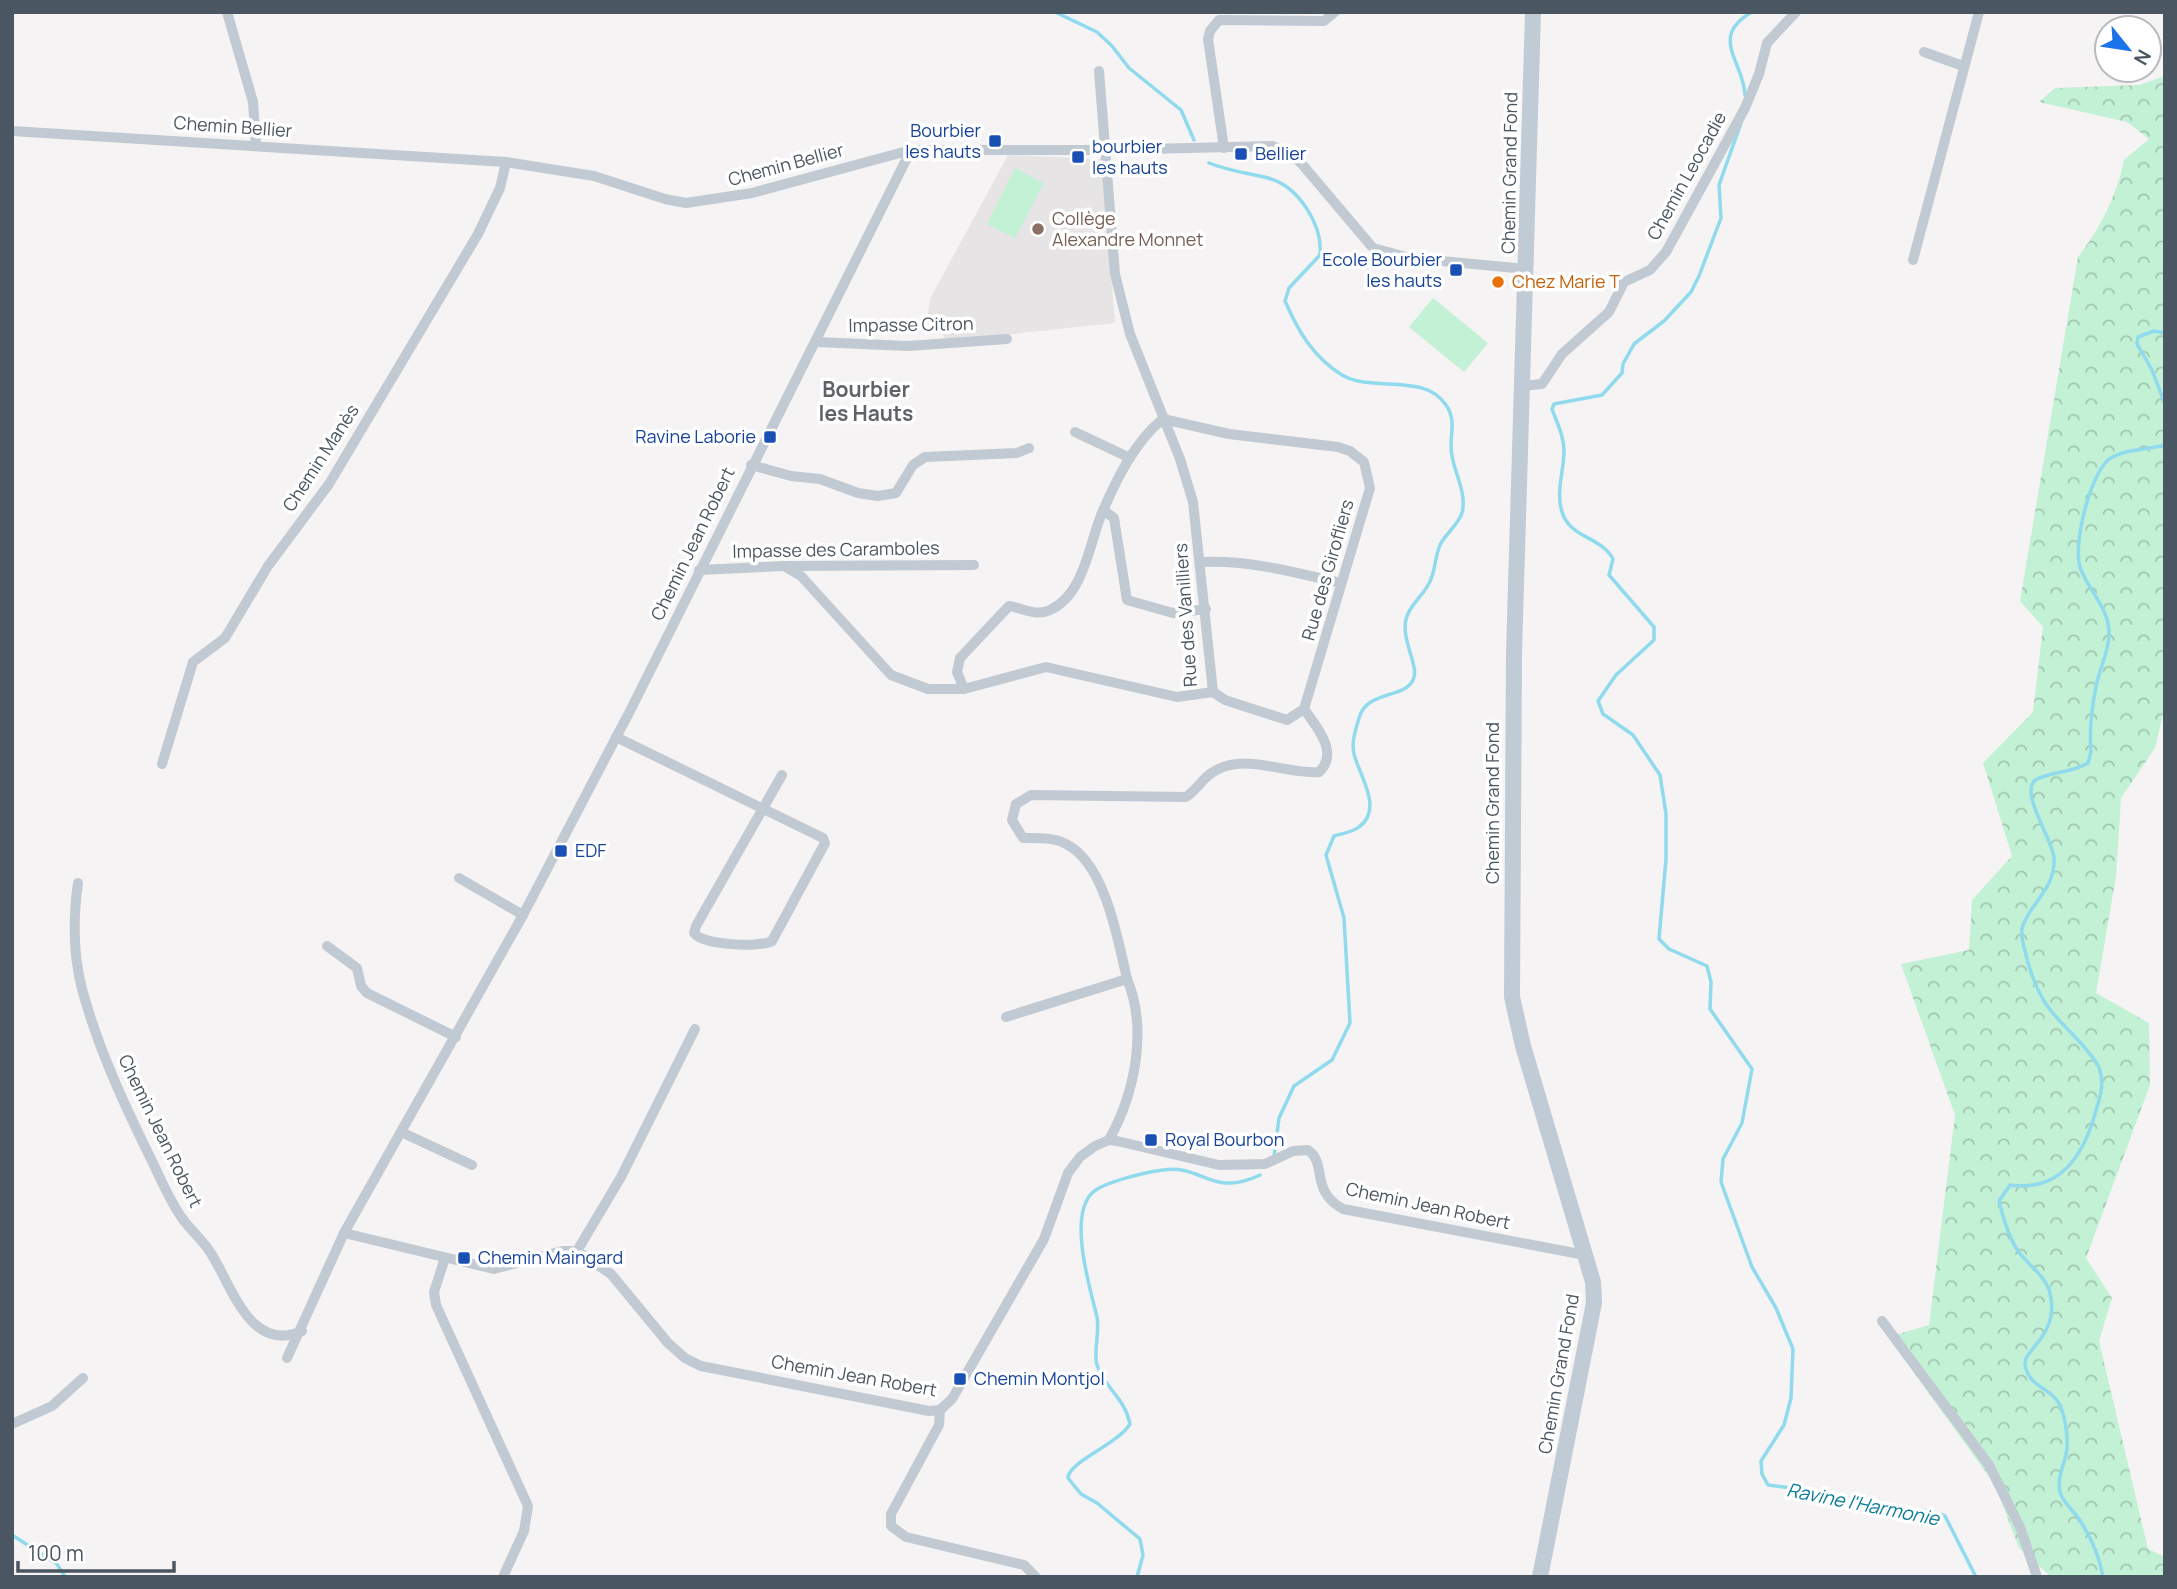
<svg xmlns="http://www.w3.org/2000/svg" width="2177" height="1589" viewBox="0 0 2177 1589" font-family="Manrope,sans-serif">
<defs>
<pattern id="forest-crowns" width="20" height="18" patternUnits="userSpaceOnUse" patternTransform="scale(1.75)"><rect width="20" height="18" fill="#c3f1d5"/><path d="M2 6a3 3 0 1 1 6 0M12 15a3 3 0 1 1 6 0" fill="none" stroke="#a0c6b0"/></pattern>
</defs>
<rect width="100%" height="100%" fill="#f5f3f3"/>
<polygon fill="#e6e4e5" points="1008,155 1102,159 1115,323 947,341 928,314 930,299"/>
<path fill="url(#forest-crowns)" d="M2165,76V705L2155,748L2121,798L2116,876L2096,993L2149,1023L2150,1085L2086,1258L2112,1298L2099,1341L2148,1549L2165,1557V1577H2051L2019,1548L1995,1485L1888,1337L1929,1325L1955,1115L1901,964L1969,950L1972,900L2012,856L1983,763L2033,712L2043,627L2020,601L2078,257C2100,229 2117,195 2124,160L2149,139L2127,122L2039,102L2055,88L2139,85Z"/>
<g fill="#c3f1d5">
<polygon points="1015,168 1044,183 1015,238 987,224"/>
<polygon points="1433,298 1488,343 1464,372 1409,327"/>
</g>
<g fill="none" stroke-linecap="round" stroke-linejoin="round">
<g stroke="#90daee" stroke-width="3.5">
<polyline points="1055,12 1097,32 1112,46 1129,68 1181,110 1194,140"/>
<path d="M1745,95C1744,62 1708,37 1752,12"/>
<path d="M1741,123L1719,185L1721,218L1699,276L1691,292L1664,321L1634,344L1623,364L1622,373L1602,395L1554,404L1552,409C1557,423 1564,436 1564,451C1564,473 1554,495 1564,517C1574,538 1602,538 1613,559L1609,575L1654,627V640L1616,675L1598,701L1603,714L1633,735L1660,775L1666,814V859L1659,939L1669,949L1707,966L1711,982L1710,1009L1752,1069L1742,1123L1723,1159L1721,1182L1752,1267L1776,1308L1793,1349L1791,1398L1784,1425L1761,1461L1762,1474L1768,1485L1807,1490L1871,1507L1931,1511L1945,1516L1976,1577"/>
<path d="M1209,163C1229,171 1248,173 1268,178C1299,186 1323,226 1320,255L1289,288L1285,301C1298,331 1313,357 1342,375C1373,393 1424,372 1446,405C1458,422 1448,438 1452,456C1455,474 1467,494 1462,513C1459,523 1447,533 1441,543C1435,554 1436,567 1431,579C1426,594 1410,603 1406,619C1401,642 1420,666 1413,680C1404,699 1367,690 1359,718C1356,729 1351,742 1354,754C1359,775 1384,809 1359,827C1353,832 1341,834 1334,836L1326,855L1344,918L1350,1023L1332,1060L1294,1086L1279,1118L1274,1157"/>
<polyline points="2165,333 2154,331 2138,337 2137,344 2152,370 2165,404"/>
<polyline points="12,1535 57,1564 65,1577"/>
<path d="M1137,1577L1143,1555L1140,1539L1097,1503L1081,1494L1068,1478C1068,1462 1117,1445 1130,1424C1125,1398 1104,1387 1097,1365C1093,1353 1100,1333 1097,1317C1090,1288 1068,1217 1092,1193C1103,1182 1147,1172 1163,1170C1202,1164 1212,1198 1260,1175"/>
<path d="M2103,1577C2100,1558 2091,1538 2081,1522C2075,1511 2064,1505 2060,1492C2057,1479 2063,1467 2066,1455C2069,1441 2066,1421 2061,1407C2052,1387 2028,1388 2025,1364C2023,1350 2060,1335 2050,1293C2046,1276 2028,1265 2018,1251C2009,1238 2003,1217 1999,1201L2010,1185C2060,1192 2083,1156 2095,1114C2100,1097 2105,1084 2099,1067C2085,1042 2059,1025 2044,1001C2035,986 2029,968 2025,951C2023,944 2020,932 2023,925C2032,902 2056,887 2054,858C2053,839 2017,790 2037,779C2054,771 2072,773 2088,763L2091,752C2089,729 2092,705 2097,682C2101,666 2110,647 2109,630C2107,605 2087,589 2080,567C2073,543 2090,476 2108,460C2121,449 2148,450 2165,445"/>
</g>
<g stroke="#c1cad2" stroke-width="10">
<polyline points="227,12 253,102 256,146"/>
<polyline points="1924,52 1963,66"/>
<polyline points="1099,71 1115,274 1130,334 1180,459 1193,502 1213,692"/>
<polyline points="12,131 506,162 594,176 665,199 686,203 752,193 911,150 1106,150 1272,146 1286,151 1301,163 1373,248 1410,258 1527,269"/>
<polyline points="1224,148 1208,39 1210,31 1219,20 1324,21 1335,12"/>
<polyline points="1913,260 1979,12"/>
<polyline points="816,342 908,346 1007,339"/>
<polyline points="1522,386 1542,384 1562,354 1609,312 1624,282 1650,270 1666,252 1745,108 1759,74 1767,43 1796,12"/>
<polyline points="1075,432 1130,458"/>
<polyline points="751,465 791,476 820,479 858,493 878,496 896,493 913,465 925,457 1017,453 1029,448"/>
<polyline points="1103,510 1114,518 1127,600 1173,613 1206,609"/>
<path d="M1201,562C1251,560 1293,572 1340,583"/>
<polyline points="784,566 801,576 891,675 928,689 964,689 1046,667 1177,697 1213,692"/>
<polyline points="699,570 784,566 974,565"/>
<path d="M964,689L957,672L960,658L1009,606C1023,608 1036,617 1050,610C1084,595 1089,544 1102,513C1116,480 1135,441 1163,419L1229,434L1338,447L1350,451L1364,462L1370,488L1304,709L1287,720L1225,700L1213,692"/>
<path d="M616,737L823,838L825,843L772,941C759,948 702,945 694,933L696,926L782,775"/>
<polyline points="162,764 193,662 225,638 268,566 329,484 478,234 500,188 506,162"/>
<polyline points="459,878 523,915"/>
<path d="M78,883C73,918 73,954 82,989C98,1048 123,1102 150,1157C160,1177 169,1200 182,1218C191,1231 204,1241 212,1255C232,1287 251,1354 302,1331"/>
<polyline points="327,946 357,968 361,986 367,993 456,1037"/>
<path d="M1127,979C1118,940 1105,863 1066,844C1054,837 1037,838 1023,838L1012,820L1016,804L1031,795L1186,797C1196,790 1201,781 1210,774C1242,750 1284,775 1319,772C1340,753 1316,726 1304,709"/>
<path d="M1006,1017L1127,979C1148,1029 1135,1093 1109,1140"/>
<polyline points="401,1132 472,1165"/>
<path d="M344,1233L494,1269L562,1251H577L611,1274L668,1343L685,1358L701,1366L929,1411L940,1410L952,1399L1044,1239L1068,1173L1080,1157L1095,1146L1109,1140L1117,1141L1219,1165L1265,1164L1293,1151L1308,1150C1328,1164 1309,1190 1343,1209L1585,1255"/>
<polyline points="577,1251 621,1177 695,1029"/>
<polyline points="445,1258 434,1292 436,1305 528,1506 524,1531 503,1577"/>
<polyline points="1882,1321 1989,1465 2020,1527 2037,1577"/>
<polyline points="287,1358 344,1233 523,915 631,709 911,150"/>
<polyline points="940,1410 939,1425 891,1514 891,1526 906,1537 1024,1565 1036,1577"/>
<polyline points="12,1424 52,1406 83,1378"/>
</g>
<polyline stroke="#c1cbd6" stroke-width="16" points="1533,12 1514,653 1512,997 1523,1046 1593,1282 1594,1303 1540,1577"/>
</g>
<g fill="#1a4fb4" stroke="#fff" stroke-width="2.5">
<rect x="988" y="134" width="14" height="14" rx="3.5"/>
<rect x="1234" y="147" width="14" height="14" rx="3.5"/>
<rect x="1071" y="150" width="14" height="14" rx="3.5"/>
<rect x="1449" y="263" width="14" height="14" rx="3.5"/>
<rect x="763" y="430" width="14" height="14" rx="3.5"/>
<rect x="554" y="844" width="14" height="14" rx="3.5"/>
<rect x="1144" y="1133" width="14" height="14" rx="3.5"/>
<rect x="457" y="1251" width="14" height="14" rx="3.5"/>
<rect x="953" y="1372" width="14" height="14" rx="3.5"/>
</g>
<circle fill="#8d6e63" stroke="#fff" stroke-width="2.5" cx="1038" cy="229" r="7"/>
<circle fill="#e8710a" stroke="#fff" stroke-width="2.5" cx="1498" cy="282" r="7"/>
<g text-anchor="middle" stroke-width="7" stroke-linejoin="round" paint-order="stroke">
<g font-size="18" fill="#4a5661" stroke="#fff">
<text transform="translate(233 127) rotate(4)" y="6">Chemin Bellier</text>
<text transform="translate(786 165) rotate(-15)" y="6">Chemin Bellier</text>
<text transform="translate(1510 173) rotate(-89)" y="6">Chemin Grand Fond</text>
<text transform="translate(1687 176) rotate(-61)" y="6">Chemin Leocadie</text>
<text transform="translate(911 325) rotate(-1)" y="6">Impasse Citron</text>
<text transform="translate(321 458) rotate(-57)" y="6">Chemin Manès</text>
<text transform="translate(693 544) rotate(-64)" y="6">Chemin Jean Robert</text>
<text transform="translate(836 550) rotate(-1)" y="6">Impasse des Caramboles</text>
<text transform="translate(1328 570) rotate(-74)" y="6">Rue des Girofliers</text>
<text transform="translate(1186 615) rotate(-94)" y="6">Rue des Vanilliers</text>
<text transform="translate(1493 803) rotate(-90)" y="6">Chemin Grand Fond</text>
<text transform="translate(160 1131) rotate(64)" y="6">Chemin Jean Robert</text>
<text transform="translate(1428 1206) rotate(12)" y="6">Chemin Jean Robert</text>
<text transform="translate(1559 1374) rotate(-80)" y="6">Chemin Grand Fond</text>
<text transform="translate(854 1376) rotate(10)" y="6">Chemin Jean Robert</text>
</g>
<g font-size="18" fill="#164399" stroke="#fff" text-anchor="start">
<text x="981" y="137" text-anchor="end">Bourbier<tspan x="981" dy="21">les hauts</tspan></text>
<text x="1092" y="153">bourbier<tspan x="1092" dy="21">les hauts</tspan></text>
<text x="1255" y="160">Bellier</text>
<text x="1442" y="266" text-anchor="end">Ecole Bourbier<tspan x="1442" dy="21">les hauts</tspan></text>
<text x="756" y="443" text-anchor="end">Ravine Laborie</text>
<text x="575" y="857">EDF</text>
<text x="1165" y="1146">Royal Bourbon</text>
<text x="478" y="1264">Chemin Maingard</text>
<text x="974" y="1385">Chemin Montjol</text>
</g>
<g font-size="18" fill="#785e54" stroke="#fff" text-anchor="start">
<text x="1052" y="225">Collège<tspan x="1052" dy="21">Alexandre Monnet</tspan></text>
</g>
<g font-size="18" fill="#c56008" stroke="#fff" text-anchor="start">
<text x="1512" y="288">Chez Marie T</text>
</g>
<g font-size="19" font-style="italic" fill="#0c7c9b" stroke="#fff">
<text transform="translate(1863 1504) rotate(11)" y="7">Ravine l'Harmonie</text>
</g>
<g font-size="21" font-weight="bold" fill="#5f6368" stroke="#fff">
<text x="866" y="397">Bourbier<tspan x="866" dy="24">les Hauts</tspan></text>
</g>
</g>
<rect width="2177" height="1589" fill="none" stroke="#4a5661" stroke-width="28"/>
<g transform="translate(2128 49) rotate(120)"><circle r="33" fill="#ffffff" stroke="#b7bbc0" stroke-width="2"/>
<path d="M0-5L12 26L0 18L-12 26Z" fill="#1a73e8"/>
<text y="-10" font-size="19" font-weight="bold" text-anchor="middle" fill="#4a5661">N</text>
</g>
<path d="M18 1561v10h156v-10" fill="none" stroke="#4a5661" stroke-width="3.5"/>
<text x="28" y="1561" font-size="21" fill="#4a5661" stroke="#ffffff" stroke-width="5" paint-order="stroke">100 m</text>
</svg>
